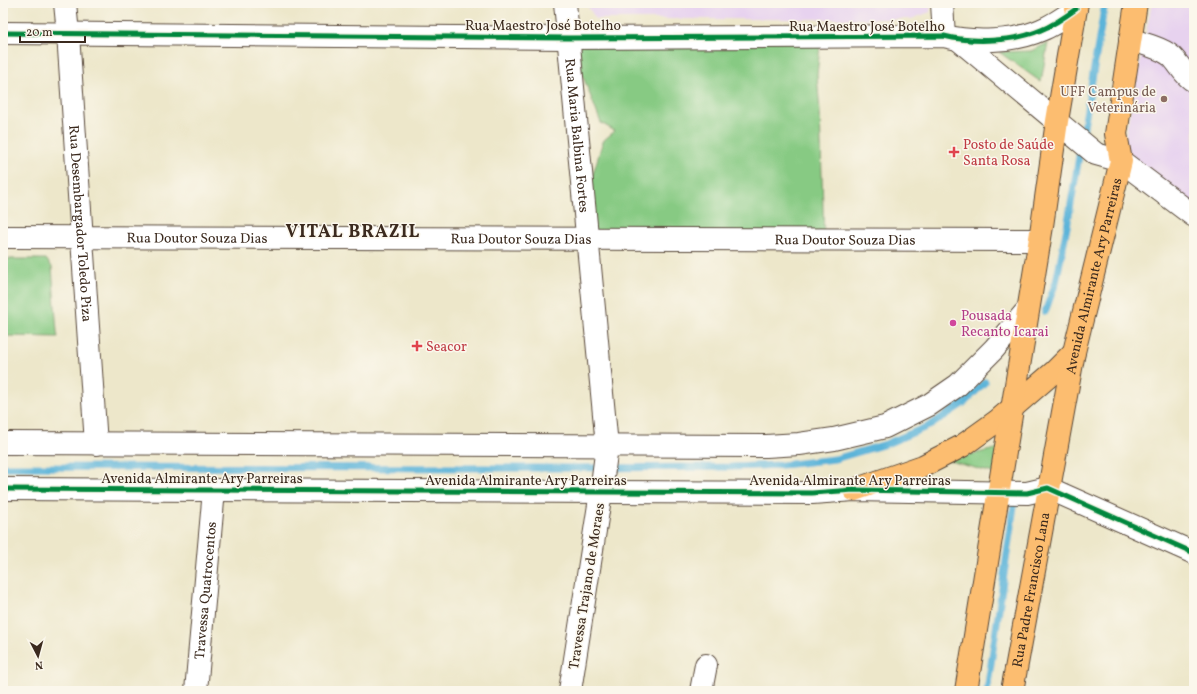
<svg xmlns="http://www.w3.org/2000/svg" width="1197" height="694" viewBox="0 0 1197 694" font-family="Vollkorn,serif">
<rect width="100%" height="100%" fill="#fbf7ec"/>
<filter id="ink" filterUnits="userSpaceOnUse"><feTurbulence type="fractalNoise" baseFrequency=".025" numOctaves="2"/><feDisplacementMap in="SourceGraphic" scale="8" xChannelSelector="R" yChannelSelector="G"/><feConvolveMatrix kernelMatrix="1 2 1 2 8 2 1 2 1" color-interpolation-filters="sRGB"/></filter>
<filter id="wash" filterUnits="userSpaceOnUse"><feTurbulence type="fractalNoise" baseFrequency=".012" numOctaves="4" result="noise"/><feDisplacementMap in="SourceGraphic" scale="16" xChannelSelector="R" yChannelSelector="G"/><feGaussianBlur stdDeviation="0.9" result="paint"/><feColorMatrix in="noise" values="0 0 0 0 0 0 0 0 0 0 0 0 0 0 0 0 0 1.4 0 .05"/><feComposite in="paint" operator="in"/></filter>
<g filter="url(#wash)">
<rect width="100%" height="100%" fill="#ede7ca"/>
<g fill="#e7d2ef">
<polygon points="587,3 931,3 930,12 911,19 596,19 588,7"/>
<polygon points="1152,3 1194,3 1194,211 1132,162 1123,147"/>
</g>
<g fill="#87ca83" stroke="#617a50">
<polygon points="821,37 817,75 820,112 824,239 587,239 584,204 602,144 604,140 615,131 601,123 568,38"/>
<polygon points="1048,43 1041,82 999,52 1031,51"/>
<polygon points="3,259 46,259 52,267 57,332 58,337 3,336"/>
<polygon points="1000,448 996,474 947,460"/>
</g>
<g fill="none" stroke-linecap="round" stroke-linejoin="round">
<g stroke="#5cb4d9" stroke-width="7">
<polyline points="1045,312 1056,282 1067,227 1105,3"/>
<polyline points="3,467 565,468 732,467 782,465 835,459 886,444 931,425 965,402 985,382"/>
<polyline points="987,691 1015,499"/>
</g>
</g>
</g>
<g filter="url(#ink)">
<g fill="none" stroke-linecap="round" stroke-linejoin="round">
<g stroke="#564638" stroke-width="24">
<g id="minor">
<path id="s1" d="M65,3L68,34L96,444"/>
<path id="s2" d="M565,3L607,446L601,492L570,691"/>
<polyline points="942,3 944,36"/>
<path d="M3,33L568,38L944,36C972,43 1014,42 1041,30C1054,25 1065,17 1076,9"/>
<polyline points="959,40 1096,154 1121,161 1194,216"/>
<path d="M1130,40C1140,42 1163,49 1171,56C1179,63 1184,76 1194,81"/>
<path id="s3" d="M3,237L1039,240"/>
<polyline points="3,443 766,446 799,444 834,439 885,427 929,405 958,385 994,349 1028,309"/>
<polyline points="3,489 812,493 854,490 1027,493 1048,488 1194,553"/>
<path id="s4" d="M196,691L214,490"/>
<polyline points="701,691 706,665"/>
</g>
</g>
<g stroke="#564638" stroke-width="24">
<g id="major">
<polyline points="854,490 923,466 962,446 997,421 1055,371 1074,352"/>
<polyline points="966,691 1042,226 1057,121 1077,3"/>
<path id="s5" d="M1012,691L1074,352L1121,161L1116,134L1136,3"/>
</g>
</g>
<use href="#minor" stroke="#fff" stroke-width="22"/>
<use href="#major" stroke="#fcbd6f" stroke-width="22"/>
<g stroke="#fbf7ec" stroke-width="8">
<g id="cycleway">
<path d="M3,33L568,38L944,36C972,43 1014,42 1041,30C1054,25 1065,17 1076,9"/>
<polyline points="3,489 812,493 854,490 1027,493 1048,488 1194,553"/>
</g>
</g>
<use href="#cycleway" stroke="#00873e" stroke-width="5"/>
</g>
</g>
<circle fill="#8d6e63" stroke="#fbf7ec" stroke-width="1.5" cx="1164" cy="99" r="4"/>
<g fill="#e0444e" stroke="#fbf7ec" stroke-width="1.5">
<path d="M952 146h4v4h4v4h-4v4h-4v-4h-4v-4h4z"/>
<path d="M415 340h4v4h4v4h-4v4h-4v-4h-4v-4h4z"/>
</g>
<circle fill="#d1479c" stroke="#fbf7ec" stroke-width="1.5" cx="953" cy="323" r="4"/>
<g text-anchor="middle" stroke-width="3" stroke-linejoin="round" paint-order="stroke">
<g font-size="14" fill="#3b2a1e" stroke="#fbf7ec">
<text x="543" y="30">Rua Maestro José Botelho</text>
<text x="867" y="31">Rua Maestro José Botelho</text>
<text dy="5" stroke="none"><textPath href="#s2" startOffset="133">Rua Maria Balbina Fortes</textPath></text>
<text dy="5" stroke="none"><textPath href="#s1" startOffset="221">Rua Desembargador Toledo Piza</textPath></text>
<text dy="5" stroke="none"><textPath href="#s3" startOffset="194">Rua Doutor Souza Dias</textPath></text>
<text dy="5" stroke="none"><textPath href="#s3" startOffset="518">Rua Doutor Souza Dias</textPath></text>
<text dy="5" stroke="none"><textPath href="#s3" startOffset="842">Rua Doutor Souza Dias</textPath></text>
<text dy="5" stroke="none"><textPath href="#s5" startOffset="423">Avenida Almirante Ary Parreiras</textPath></text>
<text x="202" y="483">Avenida Almirante Ary Parreiras</text>
<text x="526" y="485">Avenida Almirante Ary Parreiras</text>
<text x="850" y="485">Avenida Almirante Ary Parreiras</text>
<text transform="translate(586 586) rotate(-81)" y="5">Travessa Trajano de Moraes</text>
<text dy="5" stroke="none"><textPath href="#s5" startOffset="103">Rua Padre Francisco Lana</textPath></text>
<text dy="5" stroke="none"><textPath href="#s4" startOffset="101">Travessa Quatrocentos</textPath></text>
</g>
<g font-size="14" fill="#785e54" stroke="#fbf7ec" text-anchor="end">
<text x="1156" y="96">UFF Campus de<tspan x="1156" dy="16">Veterinária</tspan></text>
</g>
<g font-size="14" fill="#be3a42" stroke="#fbf7ec" text-anchor="start">
<text x="963" y="149">Posto de Saúde<tspan x="963" dy="16">Santa Rosa</tspan></text>
<text x="426" y="351">Seacor</text>
</g>
<g font-size="14" fill="#b23c85" stroke="#fbf7ec" text-anchor="start">
<text x="961" y="320">Pousada<tspan x="961" dy="16">Recanto Icarai</tspan></text>
</g>
<g font-size="18" font-weight="bold" letter-spacing="1" fill="#3b2a1e" stroke="#fbf7ec">
<text x="353" y="237">VITAL BRAZIL</text>
</g>
</g>
<rect width="1197" height="694" fill="none" stroke="#fbf7ec" stroke-width="16"/>
<g transform="translate(38 656) rotate(174)" stroke="#fbf7ec" stroke-width="3" paint-order="stroke">
<path d="M0-3L7 15L0 10L-7 15Z" fill="#3b2a1e"/>
<text y="-6" font-size="11" font-weight="bold" text-anchor="middle" fill="#3b2a1e">N</text>
</g>
<path d="M20 36v6h65v-6" fill="none" stroke="#3b2a1e" stroke-width="2"/>
<text x="26" y="36" font-size="12" fill="#3b2a1e" stroke="#fbf7ec" stroke-width="3" paint-order="stroke">20 m</text>
</svg>
